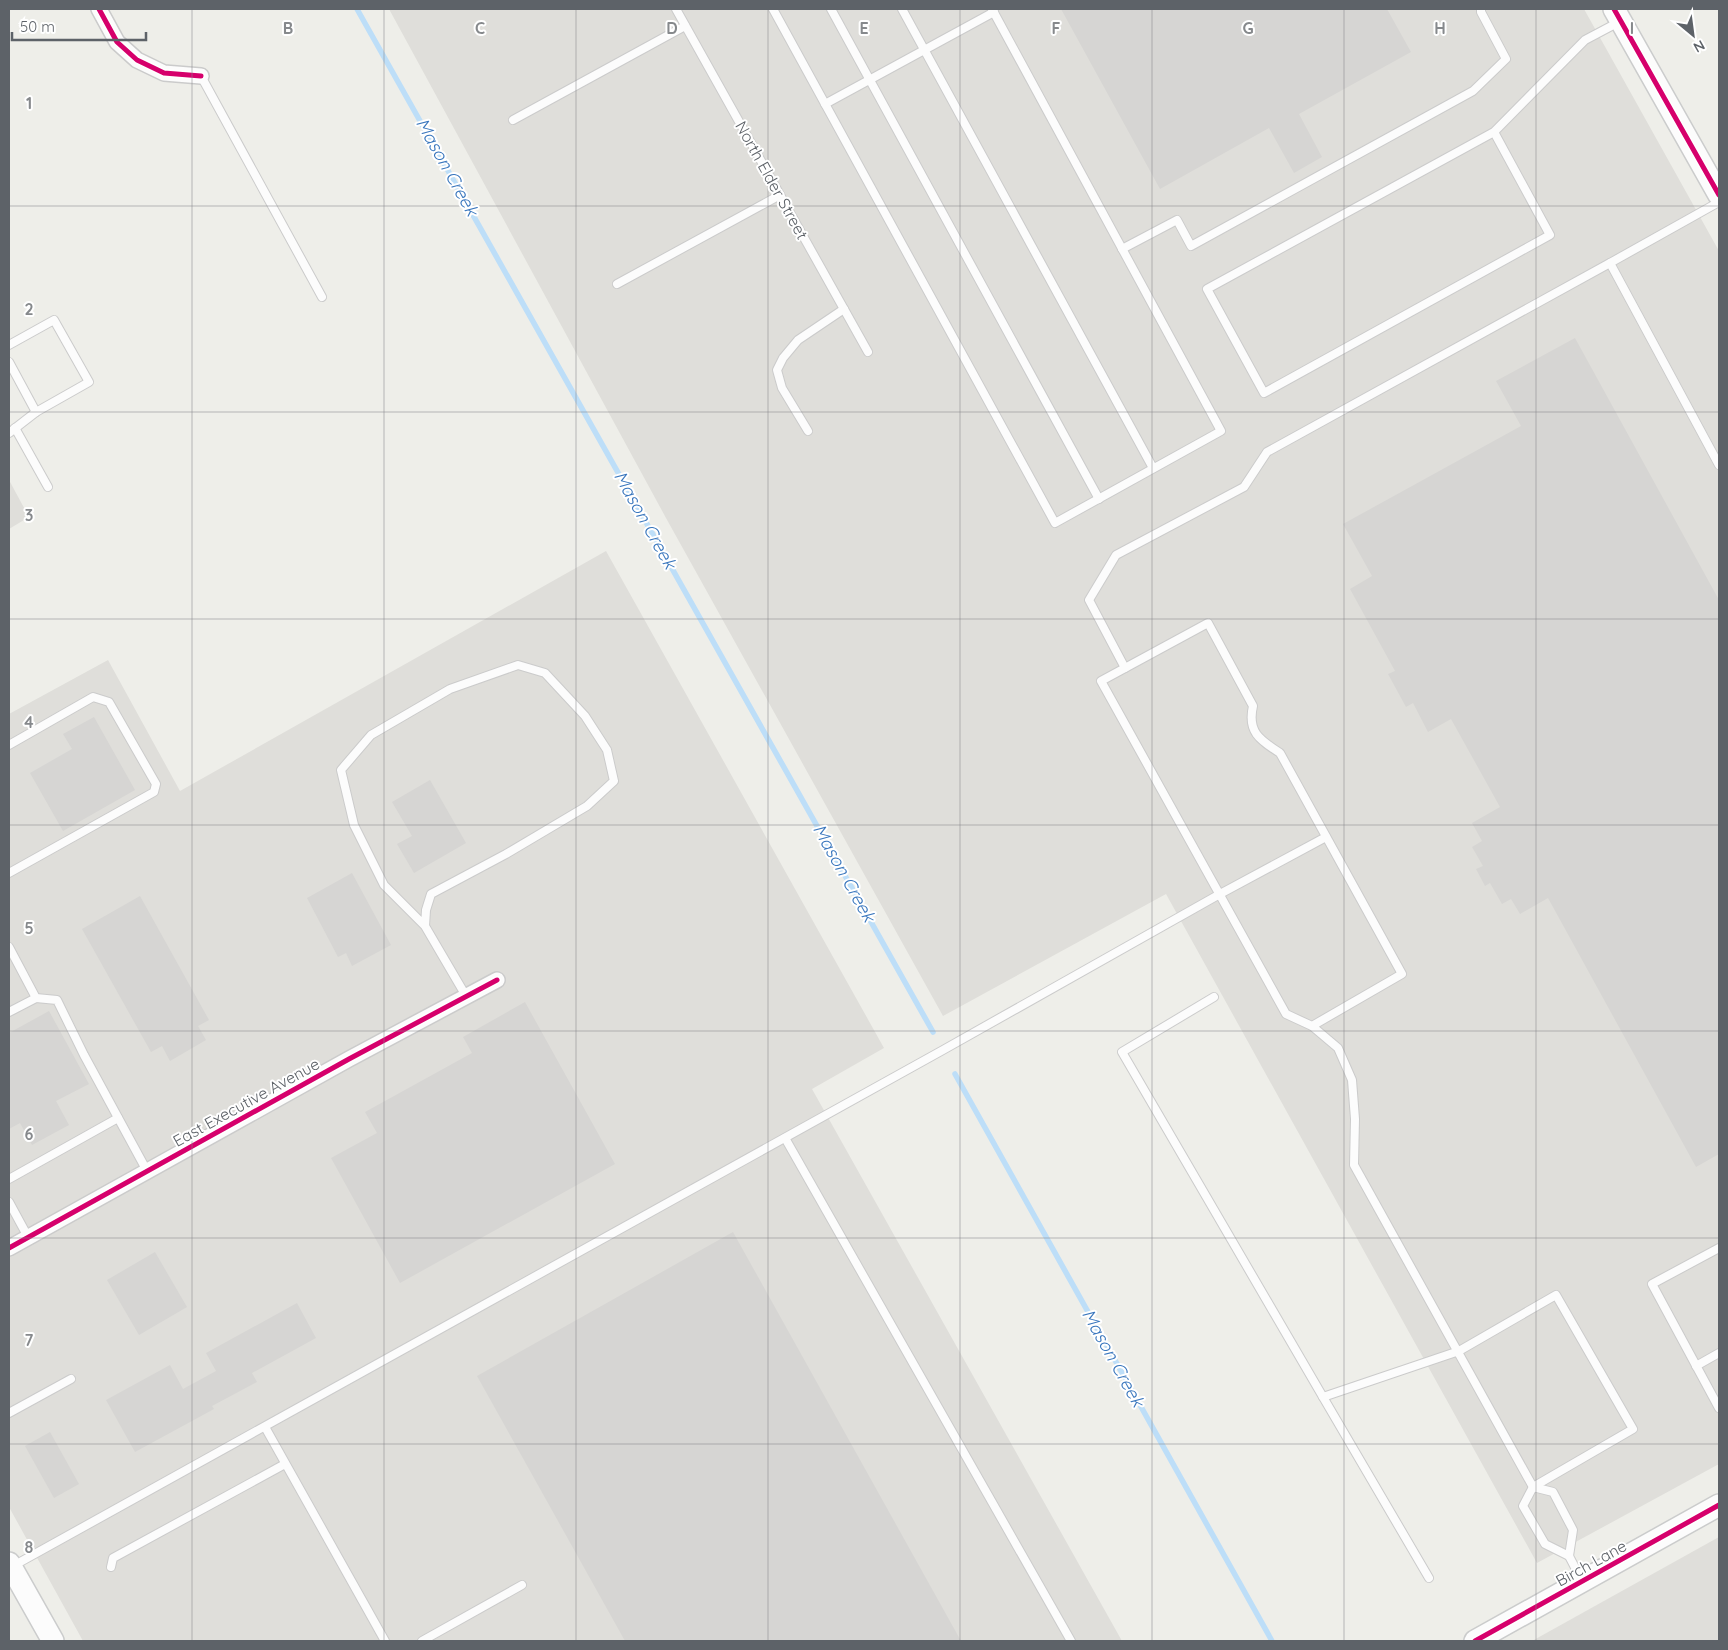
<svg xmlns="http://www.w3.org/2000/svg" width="1728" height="1650" viewBox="0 0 1728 1650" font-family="Quicksand,sans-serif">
<rect width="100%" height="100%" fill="#eeeee9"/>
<g fill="#dfdeda">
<polygon points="389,9 1584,9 1719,251 1719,1464 1537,1563 1166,894 943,1016 666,518"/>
<polygon points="9,480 29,517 9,529"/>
<polygon points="606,551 884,1048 812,1089 1122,1641 83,1641 9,1507 9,714 108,660 180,791"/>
<polygon points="1719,1537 1719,1641 1532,1641"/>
</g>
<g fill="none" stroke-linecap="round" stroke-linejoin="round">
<g stroke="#bddef8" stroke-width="5.5">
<polyline points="357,9 933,1032"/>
<polyline points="955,1074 1272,1641"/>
</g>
</g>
<g fill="#d6d5d3">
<polygon points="1061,9 1387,9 1411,52 1299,114 1322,157 1294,173 1269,128 1160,189"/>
<polygon points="1575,338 1719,600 1719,1154 1696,1167 1548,898 1520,914 1511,899 1502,904 1490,883 1485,886 1476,869 1483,866 1472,847 1482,841 1472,823 1500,807 1451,719 1428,732 1413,703 1406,707 1388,674 1395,671 1350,589 1372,576 1343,524 1521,426 1496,381"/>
<polygon points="94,717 135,790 63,831 30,773 72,749 63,734"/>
<polygon points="430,780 466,843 414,873 397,844 412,836 392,802"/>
<polygon points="352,873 391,945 352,966 346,953 338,957 307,898"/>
<polygon points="140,896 209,1020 198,1026 206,1040 170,1061 162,1046 151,1052 82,929"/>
<polygon points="525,1002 615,1164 400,1283 331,1158 377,1133 365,1112 472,1053 463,1037"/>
<polygon points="49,1011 89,1084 56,1101 69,1125 32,1145 20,1123 9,1129 9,1033"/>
<polygon points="733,1232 961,1641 625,1641 477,1376"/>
<polygon points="155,1252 187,1307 139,1335 107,1280"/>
<polygon points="297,1303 316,1338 252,1373 257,1382 212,1406 214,1409 135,1452 106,1400 170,1365 183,1389 216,1371 206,1353"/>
<polygon points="50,1432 79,1484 54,1498 25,1446"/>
</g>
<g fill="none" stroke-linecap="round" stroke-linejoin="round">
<g stroke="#cbcbcb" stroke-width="10">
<g id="lane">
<polyline points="676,9 868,352"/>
<polyline points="773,9 1055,523 1221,431 992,9"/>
<polyline points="831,9 1099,499"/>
<polyline points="902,9 1153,468"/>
<polyline points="201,76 322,297"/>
<polyline points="825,104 994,12"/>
<polyline points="513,120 685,26"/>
<polyline points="1494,132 1550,235 1264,393 1207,289 1494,132 1585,40 1619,22"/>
<polyline points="1719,202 1610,263 1719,465"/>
<polyline points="1122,249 1177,220 1191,246 1473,91 1506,59 1481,12 1481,9"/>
<polyline points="617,284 780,195"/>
<polyline points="9,345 54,320 89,382 36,412 9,433"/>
<polyline points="9,362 36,412"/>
<polyline points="15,428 48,487"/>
<polyline points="808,431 782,388 777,370 783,358 798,340 844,309"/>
<polyline points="1125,668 1089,600 1116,555 1244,487 1267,452 1610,263"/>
<polyline points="9,745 93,697 109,702 156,784 154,792 9,873"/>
<polyline points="425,926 384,885 354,825 341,770 371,735 450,689 518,665 545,673 585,716 607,750 614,781 587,806 506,854 431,894 426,910 425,926 466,996"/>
<polyline points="9,947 36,998 57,1000 84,1055 147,1171"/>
<polyline points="1214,997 1122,1052 1323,1397 1459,1351 1556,1295 1633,1429 1533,1487 1523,1506 1545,1544 1569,1556"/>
<polyline points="9,1012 36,998"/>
<path d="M1312,1026L1402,974L1280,753C1260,740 1247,732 1253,706L1208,623L1101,681L1286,1014L1312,1026L1338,1048L1352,1080L1355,1119L1354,1165L1533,1487L1553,1492L1573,1530L1569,1556L1582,1581"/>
<polyline points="785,1138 1071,1641"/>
<polyline points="9,1179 118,1118"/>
<polyline points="9,1202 28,1237"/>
<polyline points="1719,1248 1652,1284 1719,1408"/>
<polyline points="1696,1366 1719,1353"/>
<polyline points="1323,1397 1429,1578"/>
<polyline points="9,1413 71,1379"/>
<polyline points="265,1427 385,1641"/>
<polyline points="13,1566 943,1050 1220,894 1326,837"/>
<polyline points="111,1567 113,1558 285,1464"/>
<polyline points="422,1641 522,1585"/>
</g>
</g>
<g stroke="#cbcbcb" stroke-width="18">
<g id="street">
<polyline points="99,9 117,42 137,60 164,73 201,76"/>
<polyline points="9,1248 349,1059 497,980"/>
</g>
</g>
<g stroke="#cbcccc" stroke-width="24">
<g id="secondary">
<polyline points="1614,9 1719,195"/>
<polyline points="9,1563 53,1641"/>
<polyline points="1475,1641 1719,1505"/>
</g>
</g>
<use href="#lane" stroke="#fcfcfc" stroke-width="8"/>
<use href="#street" stroke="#fcfcfc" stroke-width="15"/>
<use href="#secondary" stroke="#fcfcfc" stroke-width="21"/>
<g stroke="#fff" stroke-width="8">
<g id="cycleway">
<polyline points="99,9 117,42 137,60 164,73 201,76"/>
<polyline points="1614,9 1719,195"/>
<polyline points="9,1248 349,1059 497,980"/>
<polyline points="1475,1641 1719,1505"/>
</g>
</g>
<use href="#cycleway" stroke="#d6006c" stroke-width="5"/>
</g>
<path fill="none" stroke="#86898c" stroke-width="1" stroke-opacity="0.55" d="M192,9V1641M384,9V1641M576,9V1641M768,9V1641M960,9V1641M1152,9V1641M1344,9V1641M1536,9V1641M9,206H1719M9,412H1719M9,619H1719M9,825H1719M9,1031H1719M9,1238H1719M9,1444H1719"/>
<g text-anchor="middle" stroke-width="4" stroke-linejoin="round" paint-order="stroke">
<g font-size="16" fill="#5d6268" stroke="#fff">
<text transform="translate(772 180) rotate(61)" y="6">North Elder Street</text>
<text transform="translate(246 1102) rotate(-29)" y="6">East Executive Avenue</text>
<text transform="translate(1591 1563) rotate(-29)" y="6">Birch Lane</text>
</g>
<g font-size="18" font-style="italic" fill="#3976bd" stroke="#fff">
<text transform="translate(447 167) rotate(61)" y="6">Mason Creek</text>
<text transform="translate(645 520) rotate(61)" y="6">Mason Creek</text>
<text transform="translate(844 873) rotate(61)" y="6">Mason Creek</text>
<text transform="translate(1113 1358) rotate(61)" y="6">Mason Creek</text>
</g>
</g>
<g font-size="16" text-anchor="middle" font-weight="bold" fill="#86898c" stroke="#fff" stroke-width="4" stroke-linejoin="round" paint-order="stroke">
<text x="288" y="34">B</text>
<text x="480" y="34">C</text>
<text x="672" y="34">D</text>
<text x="864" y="34">E</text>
<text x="1056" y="34">F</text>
<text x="1248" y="34">G</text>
<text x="1440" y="34">H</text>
<text x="1632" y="34">I</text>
<text x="29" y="109">1</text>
<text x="29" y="315">2</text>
<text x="29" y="521">3</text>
<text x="29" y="728">4</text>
<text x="29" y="934">5</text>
<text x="29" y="1140">6</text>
<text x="29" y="1346">7</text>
<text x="29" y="1553">8</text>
</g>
<rect width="1728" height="1650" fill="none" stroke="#5d6268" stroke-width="20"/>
<g transform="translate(1693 35) rotate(151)" stroke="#ffffff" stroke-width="4" paint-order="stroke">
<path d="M0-4L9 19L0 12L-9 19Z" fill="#5d6268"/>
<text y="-8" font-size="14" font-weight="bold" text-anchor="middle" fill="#5d6268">N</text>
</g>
<path d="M12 32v8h134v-8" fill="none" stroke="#5d6268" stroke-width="2.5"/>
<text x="20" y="32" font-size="15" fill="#5d6268" stroke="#ffffff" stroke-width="4" paint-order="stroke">50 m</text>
</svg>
